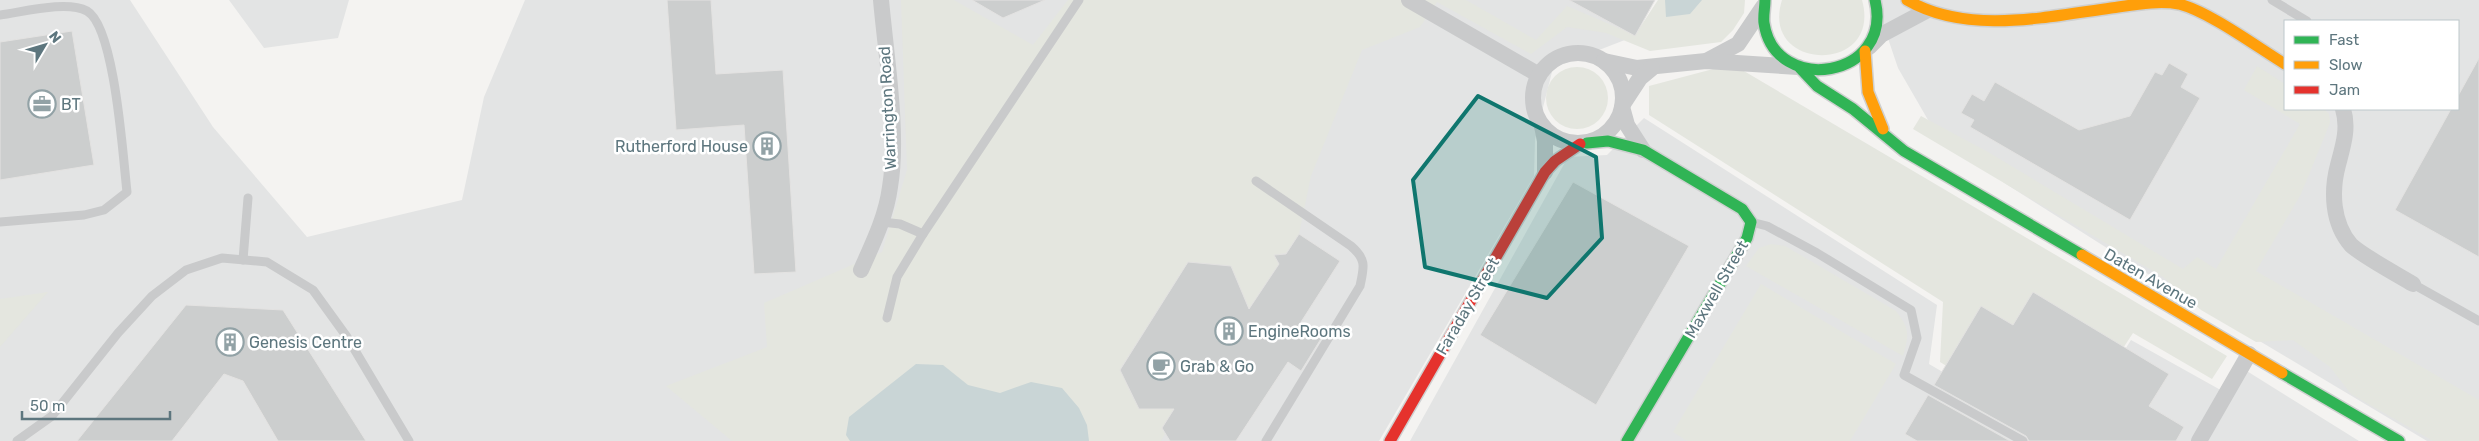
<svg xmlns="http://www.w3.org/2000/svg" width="2479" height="441" viewBox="0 0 2479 441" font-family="Rubik,sans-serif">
<rect width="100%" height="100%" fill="#f4f3f1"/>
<g fill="#e3e4e4" fill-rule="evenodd">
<polygon points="0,0 130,0 213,127 307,237 462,200 484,97 525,0 1655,0 1635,36 1553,68 1535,139 1534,176 1379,441 0,441"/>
<polygon points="229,0 349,0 338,38 264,48"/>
<path d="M1875,0H2479V441H2427L2159,281L2006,184L1935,132L1898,68ZM2285,21H2458V109H2285Z"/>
<polygon points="1644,118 1937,305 1929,364 2061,441 1410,441 1568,157 1607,155"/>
<polygon points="2131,340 2226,393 2242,368 2359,441 2067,441"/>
</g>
<g fill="#e4e6df">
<polygon points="901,0 954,0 1033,45 1068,0 1466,0 1536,40 1567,6 1635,35 1658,0 1745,0 1744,13 1733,30 1721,42 1650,51 1606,33 1567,27 1531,54 1437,2 1420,27 1362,50 1311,176 1299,234 1286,253 1274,255 1279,264 1249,309 1231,266 1188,262 1120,369 1139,409 1174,409 1162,428 1165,434 1161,441 732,441 666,386 767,347 764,303 882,252 907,170"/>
<path d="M1782,0H1862C1883,75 1759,72 1782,0Z"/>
<polygon points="1732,64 2227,356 2212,379 2133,333 2064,438 1940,362 1943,302 1649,115 1649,86"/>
<polygon points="2257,66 2285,84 2285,109 2324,109 2329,114 2330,123 2301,194 2256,271 2479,400 2479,441 2433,441 2351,394 2330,367 2293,340 2256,342 2201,310 2163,277 1913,129 1921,116 1988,152 2183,269 2197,257 2216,269 2300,124 2244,90"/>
<circle cx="1577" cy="98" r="31"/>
<path d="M1771,244L1785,246L1896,311C1910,329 1909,335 1903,356L1746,266L1759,248Z"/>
<polygon points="1761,284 1896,364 1850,441 1687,441 1673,432"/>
<polygon points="48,292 0,347 0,299"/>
</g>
<g fill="#c9d5d6">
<polygon points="1702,0 1690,14 1666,17 1665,0"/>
<polygon points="916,364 943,365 968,385 1000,393 1031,382 1062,388 1079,408 1087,425 1089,441 850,441 846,435 849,417"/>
</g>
<g fill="#cccece" stroke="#e3e2e1">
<polygon points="667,0 711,0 716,74 783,70 796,272 754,274 744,125 676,130"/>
<polygon points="972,0 1045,0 1003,18"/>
<polygon points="1569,0 1655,0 1635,36"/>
<polygon points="72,31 94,165 0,180 0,42"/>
<polygon points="2479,58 2479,257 2395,210 2451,109 2458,109 2458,96"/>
<polygon points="2169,63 2188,74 2181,87 2200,98 2130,220 1970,127 1974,120 1961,113 1972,94 1984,101 1995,82 2079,130 2130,116 2155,72 2162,75"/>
<polygon points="1573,182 1689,246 1596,405 1480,335"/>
<polygon points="1299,234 1340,261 1301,322 1322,337 1301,371 1288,362 1236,441 1170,441 1162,428 1174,409 1139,409 1120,370 1188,262 1231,266 1249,309 1279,264 1274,255 1286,254"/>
<polygon points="2033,292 2169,374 2149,406 2184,427 2176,441 2029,441 2026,436 1934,385 1981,306 2013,325"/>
<polygon points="186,305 283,310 366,441 278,441 243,381 224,374 172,441 77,441"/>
<polygon points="1928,395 2010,441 1917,441 1905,434"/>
</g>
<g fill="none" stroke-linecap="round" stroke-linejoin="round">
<g stroke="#cfd0d0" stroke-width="14">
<g id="fast">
<path d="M1765,0C1765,7 1763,16 1764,23C1775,97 1894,78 1875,0"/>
<polyline points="1800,68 1817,86 1853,109 1904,151 2082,255"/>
<polyline points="1587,143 1608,141 1643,150 1742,209 1751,222 1747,238 1627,441"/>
<polyline points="2282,373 2399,441"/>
</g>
</g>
<g stroke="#cfd0d0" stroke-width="14">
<g id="slow">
<path d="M1907,0C1967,35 2046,17 2111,8C2133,5 2158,0 2179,4C2210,12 2257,47 2285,64"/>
<polyline points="1865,51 1868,92 1883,129"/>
<polyline points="2082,255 2282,373"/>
</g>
</g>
<g stroke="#cfd0d0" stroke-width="14">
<polyline id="jam" points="1390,441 1545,172 1555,161 1580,144"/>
</g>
<g stroke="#c9cacb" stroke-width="9">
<polyline points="2272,0 2307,21"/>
<path d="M0,15C23,12 67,0 87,11C115,27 123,158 127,192L104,210L84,215L0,222"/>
<path d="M1256,181L1351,246C1367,260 1364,267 1360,286L1266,441"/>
<polyline points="882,222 900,224 923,234"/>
<polyline points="1751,222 1767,226 1817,253 1911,310 1917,338 1904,375 2023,441"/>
<polyline points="243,260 248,198"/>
<polyline points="2413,284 2479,321"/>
<polyline points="887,318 897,277 923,234 1079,0"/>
<polyline points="17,441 52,416 118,333 152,296 186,270 222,258 267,262 313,290 347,337 409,441"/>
</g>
<g stroke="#c9cacb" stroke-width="16">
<polyline points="1409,0 1539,75"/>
<polyline points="1869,47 1881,35 1926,11"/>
<circle cx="1578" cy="98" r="45"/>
<polyline points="1708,60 1738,44 1763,7"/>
<polyline points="1604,61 1637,68 1706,61 1798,67"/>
<polyline points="1623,104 1640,78 1652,68"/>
<polyline points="1622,107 1627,125 1643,150"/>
<path d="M2343,109C2349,128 2343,146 2338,165C2331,191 2332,223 2351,245C2361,255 2398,275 2413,284"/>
<polyline points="1542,126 1545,141 1545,172"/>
<path d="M861,270C873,243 886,217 890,187C899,133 886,56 881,0"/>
<polyline points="2199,441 2249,354"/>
</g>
<use href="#fast" stroke="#30b455" stroke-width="11"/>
<use href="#slow" stroke="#ff9f0a" stroke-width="11"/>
<use href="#jam" stroke="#e5322d" stroke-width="11"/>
</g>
<path fill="#0f766e" fill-opacity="0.2" stroke="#0f766e" stroke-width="4" stroke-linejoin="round" d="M1478,96L1596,157L1602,238L1547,298L1425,267L1413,180Z"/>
<defs>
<g id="office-ring" transform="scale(1.4375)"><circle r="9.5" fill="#fff" stroke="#92a2a6" stroke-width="1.5"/><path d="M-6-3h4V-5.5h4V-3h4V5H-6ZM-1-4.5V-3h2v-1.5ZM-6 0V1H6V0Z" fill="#92a2a6"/></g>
<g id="building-ring" transform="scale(1.4375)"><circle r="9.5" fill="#fff" stroke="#92a2a6" stroke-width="1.5"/><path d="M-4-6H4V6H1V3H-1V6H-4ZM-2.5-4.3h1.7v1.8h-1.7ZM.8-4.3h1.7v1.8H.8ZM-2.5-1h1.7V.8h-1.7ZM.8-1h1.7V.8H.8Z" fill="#92a2a6"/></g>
<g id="cafe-ring" transform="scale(1.4375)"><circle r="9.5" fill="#fff" stroke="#92a2a6" stroke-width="1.5"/><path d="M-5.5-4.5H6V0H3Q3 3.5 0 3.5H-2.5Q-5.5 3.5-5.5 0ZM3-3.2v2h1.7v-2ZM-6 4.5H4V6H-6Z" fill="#92a2a6"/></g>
</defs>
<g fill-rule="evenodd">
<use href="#office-ring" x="42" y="104"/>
<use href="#building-ring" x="767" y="146"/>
<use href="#building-ring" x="1229" y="331"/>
<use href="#building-ring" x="230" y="342"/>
<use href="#cafe-ring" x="1161" y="366"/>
</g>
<g text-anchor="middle" stroke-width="5" stroke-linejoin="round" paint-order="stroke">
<g font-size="16" fill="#5d767e" stroke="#fff" text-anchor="start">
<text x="61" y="110">BT</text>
<text x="748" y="152" text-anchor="end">Rutherford House</text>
<text x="1248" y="337">EngineRooms</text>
<text x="249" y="348">Genesis Centre</text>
<text x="1180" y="372">Grab &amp; Go</text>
</g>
<g font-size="16" fill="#5d767e" stroke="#fff">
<text transform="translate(887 108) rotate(-93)" y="6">Warrington Road</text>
<text transform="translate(2151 278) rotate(30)" y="6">Daten Avenue</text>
<text transform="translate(1716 289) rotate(-60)" y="6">Maxwell Street</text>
<text transform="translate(1467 306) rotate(-60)" y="6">Faraday Street</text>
</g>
</g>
<rect x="2284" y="20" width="175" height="90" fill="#ffffff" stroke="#bec8cb"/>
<rect x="2294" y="36" width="25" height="8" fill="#30b455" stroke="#bec8cb"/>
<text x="2329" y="45" font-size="15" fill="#5d767e">Fast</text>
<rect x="2294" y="61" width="25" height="8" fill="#ff9f0a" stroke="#bec8cb"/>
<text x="2329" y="70" font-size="15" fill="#5d767e">Slow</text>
<rect x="2294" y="86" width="25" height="8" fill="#e5322d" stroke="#bec8cb"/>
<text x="2329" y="95" font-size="15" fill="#5d767e">Jam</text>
<g transform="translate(45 45) rotate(52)" stroke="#ffffff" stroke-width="4" paint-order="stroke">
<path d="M0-4L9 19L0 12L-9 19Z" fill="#5d767e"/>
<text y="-8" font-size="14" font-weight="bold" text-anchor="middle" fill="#5d767e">N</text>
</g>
<path d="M22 411v8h148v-8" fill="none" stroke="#5d767e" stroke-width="2.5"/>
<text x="30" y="411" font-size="15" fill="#5d767e" stroke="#ffffff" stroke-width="4" paint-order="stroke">50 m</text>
</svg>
